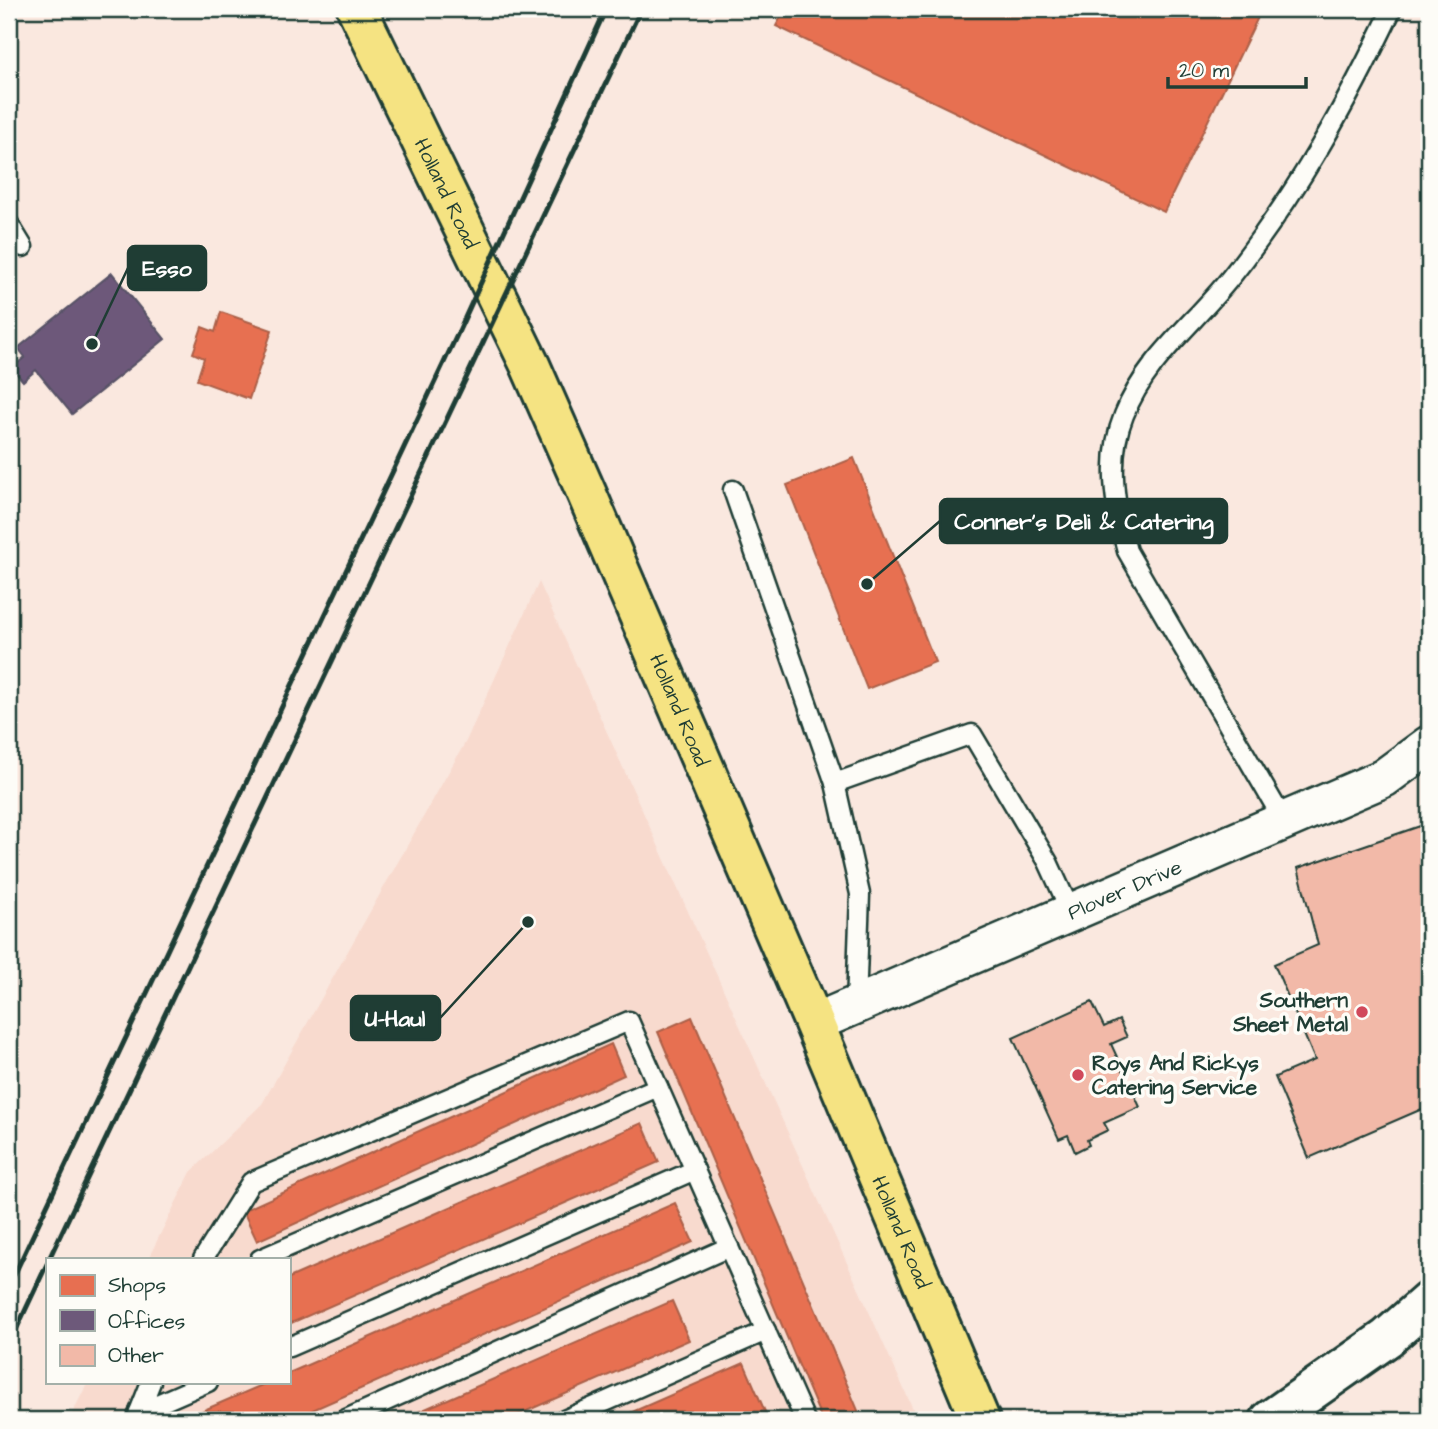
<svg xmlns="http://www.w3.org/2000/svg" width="1438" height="1429" viewBox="0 0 1438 1429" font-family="'Architects Daughter',sans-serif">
<rect width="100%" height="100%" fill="#fae8df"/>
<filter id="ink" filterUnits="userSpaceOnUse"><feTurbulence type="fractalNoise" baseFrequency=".0143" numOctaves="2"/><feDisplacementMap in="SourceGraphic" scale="14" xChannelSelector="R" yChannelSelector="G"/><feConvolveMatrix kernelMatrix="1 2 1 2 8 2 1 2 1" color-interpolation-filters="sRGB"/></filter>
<g filter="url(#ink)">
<polygon fill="#f8dace" points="539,582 918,1420 69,1420 88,1382 289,1382 289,1259 148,1259 191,1172 262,1104 466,741"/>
<g fill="#e76f51" stroke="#ab6048" stroke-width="2">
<polygon points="785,9 1262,9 1164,212 776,26"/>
<polygon points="221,312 272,330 249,399 197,380 204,358 193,353 202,327 215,332"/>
<polygon points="854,458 935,662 867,689 787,485"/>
<polygon points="692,1017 862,1420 822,1420 658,1032"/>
<polygon points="611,1044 624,1075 257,1241 243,1211"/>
<polygon points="642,1123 659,1162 289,1324 289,1278"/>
<polygon points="675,1203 693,1242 290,1420 181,1420 269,1382 289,1382 289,1373"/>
<polygon points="672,1301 689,1340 506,1420 400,1420"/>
<polygon points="744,1363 766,1414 751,1420 614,1420"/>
</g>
<polygon fill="#6d597a" stroke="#565165" stroke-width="2" points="112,273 165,339 72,414 36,370 23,381 12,368 25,357 18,348"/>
<g fill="#f2b9a8" stroke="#1f3d34" stroke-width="2">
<polygon points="1429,823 1429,1106 1309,1158 1275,1077 1315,1060 1274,964 1318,945 1298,868"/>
<polygon points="1092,1002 1104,1027 1119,1020 1127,1037 1111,1044 1140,1107 1104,1123 1108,1130 1087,1140 1089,1145 1075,1152 1068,1135 1059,1139 1013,1038"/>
</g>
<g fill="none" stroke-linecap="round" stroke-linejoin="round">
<g stroke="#1f3d34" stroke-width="23">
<g id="service">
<polyline points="9,224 23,247"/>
<polyline points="733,490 835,783 860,894 856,1005"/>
<polyline points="835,783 972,734 1048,862 1071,912"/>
<path d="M1284,821L1127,551C1115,507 1106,459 1124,415C1146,359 1194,324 1231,277C1297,194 1347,104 1392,9"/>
<polyline points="203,1259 251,1182 629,1021 805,1420"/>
<polyline points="260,1259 658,1087"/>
<polyline points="289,1347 695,1170"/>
<polyline points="139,1412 208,1382"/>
<polyline points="137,1417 151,1382"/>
<polyline points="344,1420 729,1247"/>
<polyline points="564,1420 766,1331"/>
</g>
</g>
<g stroke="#1f3d34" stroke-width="42">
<g id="minor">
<path id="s1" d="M814,1023L1384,778L1429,745"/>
</g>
</g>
<g stroke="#1f3d34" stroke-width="44">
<polyline id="tertiary" points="1270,1420 1387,1338 1429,1301"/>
</g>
<g stroke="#1f3d34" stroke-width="44">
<g id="primary">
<path id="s2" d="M357,9L530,365L586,492L814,1023L980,1420"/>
</g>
</g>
<use href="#service" stroke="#fdfcf7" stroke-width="18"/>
<use href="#minor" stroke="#fdfcf7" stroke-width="37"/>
<use href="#tertiary" stroke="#fdfcf7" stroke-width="38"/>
<use href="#primary" stroke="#f5e382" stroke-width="38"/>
<g stroke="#1f3d34" stroke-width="5">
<path d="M49,1259C248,843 442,425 641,9"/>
<polyline points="9,1286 457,335 606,9"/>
<polyline points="9,1345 47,1264"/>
</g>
</g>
</g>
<g fill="#d1495b" stroke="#fdfcf7" stroke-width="2.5">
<circle cx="1362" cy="1012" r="7"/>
<circle cx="1078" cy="1075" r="7"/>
</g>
<g text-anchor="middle" stroke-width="7" stroke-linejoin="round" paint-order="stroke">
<g font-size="21" fill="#1f3d34" stroke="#fdfcf7">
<text dy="7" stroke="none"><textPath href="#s2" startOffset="205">Holland Road</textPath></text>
<text dy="7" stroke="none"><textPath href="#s2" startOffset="772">Holland Road</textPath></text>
<text dy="7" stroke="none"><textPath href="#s1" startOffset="338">Plover Drive</textPath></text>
<text dy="7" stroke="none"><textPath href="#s2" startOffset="1339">Holland Road</textPath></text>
</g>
<g font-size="21" font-weight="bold" fill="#1f3d34" stroke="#fdfcf7" text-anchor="end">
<text x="1348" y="1007">Southern<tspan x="1348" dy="24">Sheet Metal</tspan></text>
<text x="1092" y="1070" text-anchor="start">Roys And Rickys<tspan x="1092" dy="24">Catering Service</tspan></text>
</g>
</g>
<path fill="none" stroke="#1f3d34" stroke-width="2.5" d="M92 344L128 268M867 584L940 521M528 922L440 1018"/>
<g fill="#1f3d34" stroke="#fdfcf7" stroke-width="2.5">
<circle cx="92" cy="344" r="7"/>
<circle cx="867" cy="584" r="7"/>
<circle cx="528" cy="922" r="7"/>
</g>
<g fill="#1f3d34" stroke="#1f3d34" stroke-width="2.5">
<rect x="128" y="246" width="78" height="44" rx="7"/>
<rect x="940" y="499" width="287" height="44" rx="7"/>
<rect x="351" y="996" width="89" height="44" rx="7"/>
</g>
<g font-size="23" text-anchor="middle" font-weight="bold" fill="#fff">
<text x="167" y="276">Esso</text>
<text x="1084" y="529">Conner's Deli &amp; Catering</text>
<text x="395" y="1026">U-Haul</text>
</g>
<rect width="1438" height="1429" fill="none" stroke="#fdfcf7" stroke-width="35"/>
<rect x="18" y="18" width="1403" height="1394" fill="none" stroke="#1f3d34" stroke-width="2.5" filter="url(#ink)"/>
<rect x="46" y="1258" width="245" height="126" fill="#fdfcf7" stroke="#a4b0a9" stroke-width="2"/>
<rect x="60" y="1275" width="35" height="21" fill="#e76f51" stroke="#a4b0a9" stroke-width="2"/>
<text x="108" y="1292" font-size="21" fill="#1f3d34">Shops</text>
<rect x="60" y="1310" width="35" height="21" fill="#6d597a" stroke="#a4b0a9" stroke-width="2"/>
<text x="108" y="1328" font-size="21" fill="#1f3d34">Offices</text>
<rect x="60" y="1345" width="35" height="21" fill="#f2b9a8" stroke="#a4b0a9" stroke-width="2"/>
<text x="108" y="1362" font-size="21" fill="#1f3d34">Other</text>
<path d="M1168 77v10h138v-10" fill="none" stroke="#1f3d34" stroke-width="3.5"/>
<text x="1179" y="77" font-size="21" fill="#1f3d34" stroke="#fdfcf7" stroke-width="5" paint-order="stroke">20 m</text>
</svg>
